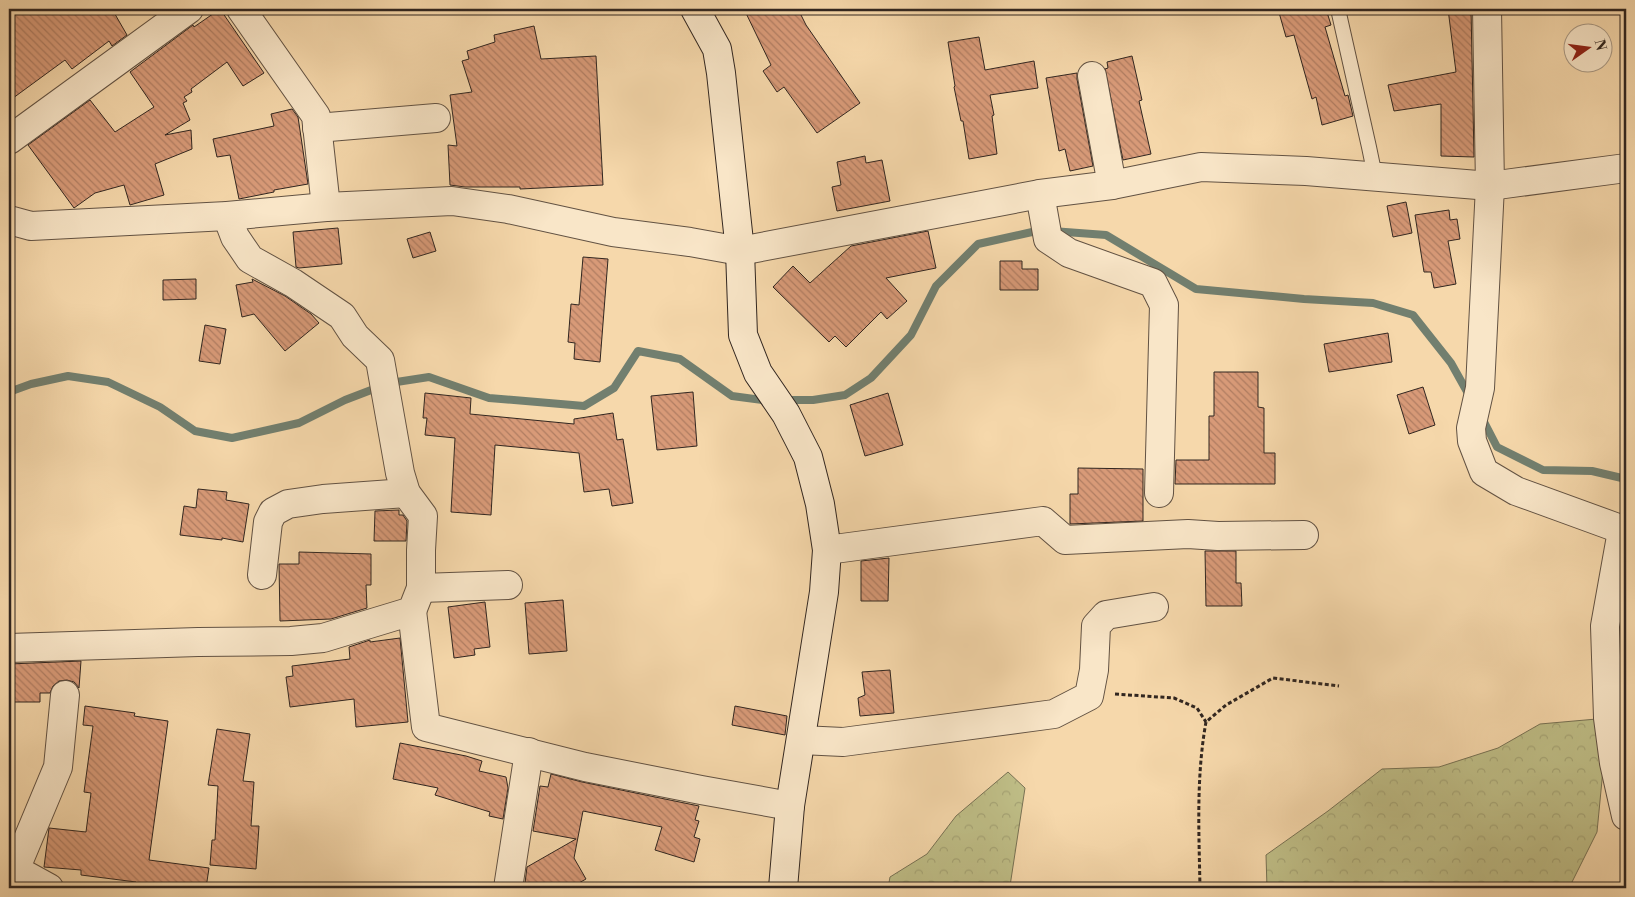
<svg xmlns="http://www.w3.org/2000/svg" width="1635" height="897" viewBox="0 0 1635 897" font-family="'Libre Bodoni',serif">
<defs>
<pattern id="forest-crowns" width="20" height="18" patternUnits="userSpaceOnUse" patternTransform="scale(1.25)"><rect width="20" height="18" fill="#bfbe87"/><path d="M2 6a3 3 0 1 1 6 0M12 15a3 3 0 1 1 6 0" fill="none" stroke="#a5a374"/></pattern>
<pattern id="building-back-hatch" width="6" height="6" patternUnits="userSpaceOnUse" patternTransform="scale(1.25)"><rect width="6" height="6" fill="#d89a78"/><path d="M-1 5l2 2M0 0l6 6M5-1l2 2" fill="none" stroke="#b07d62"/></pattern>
</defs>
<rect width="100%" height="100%" fill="#f6d8ab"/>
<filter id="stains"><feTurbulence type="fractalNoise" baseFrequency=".004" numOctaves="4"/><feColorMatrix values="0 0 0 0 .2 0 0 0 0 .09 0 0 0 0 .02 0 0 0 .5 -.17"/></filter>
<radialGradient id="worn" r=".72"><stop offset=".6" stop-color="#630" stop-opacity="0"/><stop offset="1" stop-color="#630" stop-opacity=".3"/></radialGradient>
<g fill="url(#forest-crowns)" stroke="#787254">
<polygon points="1608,718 1597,832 1569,888 1267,888 1266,855 1328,811 1382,769 1439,767 1498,748 1540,724"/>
<polygon points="1008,772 1025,788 1010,886 1011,888 888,888 890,877 927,854 956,816"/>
</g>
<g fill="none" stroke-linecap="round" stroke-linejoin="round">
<g stroke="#727f6f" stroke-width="8">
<polyline points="1052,231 1106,235 1196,289 1304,299 1373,303 1413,315 1451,363 1470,397"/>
<polyline points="390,383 429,377 489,398 584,406 614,388 638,351 680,359 732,396 769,401"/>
<polyline points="9,392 31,384 68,376 108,382 160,407 195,431 232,438 299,423 345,400 379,387"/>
<polyline points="785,400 813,400 845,395 871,378 911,335 936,286 978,244 1041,230"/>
<polyline points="1482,418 1497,447 1543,470 1592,471 1626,479"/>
</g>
</g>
<g fill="url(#building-back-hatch)" stroke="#312620">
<polygon points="9,9 112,9 127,35 112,46 109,41 72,69 65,60 9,101"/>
<polygon points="220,9 264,73 243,86 227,62 191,89 192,92 184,97 187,101 183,103 190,120 165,135 191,130 192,149 155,164 164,195 130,205 124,185 95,193 74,208 28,145 90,100 115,132 154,107 130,72 193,25 194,27"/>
<polygon points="744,9 798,9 806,25 860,103 817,133 784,87 777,92 763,71 771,65"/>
<polygon points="1278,9 1326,9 1331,25 1325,27 1345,96 1348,95 1353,116 1322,125 1316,97 1312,99 1294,35 1286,37"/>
<polygon points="1448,9 1471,9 1474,157 1441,156 1441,104 1394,111 1388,85 1456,72"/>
<polygon points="534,26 541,59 596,56 603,185 520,189 520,187 465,187 450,185 448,145 457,146 450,95 472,92 462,61 469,59 467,51 495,42 494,35"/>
<polygon points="979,37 985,70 1034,61 1038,88 990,95 994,115 992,116 997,154 969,159 963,121 961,121 954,87 955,86 948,42"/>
<polygon points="1132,56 1142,100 1139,101 1151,154 1123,160 1105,69 1108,68 1107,62"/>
<polygon points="1077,73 1077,79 1093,166 1070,171 1065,149 1059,151 1046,78"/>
<polygon points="292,109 298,117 308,184 274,190 274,192 239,199 230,155 217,157 213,139 274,126 271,114"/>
<polygon points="865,156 866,163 882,160 890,201 837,211 832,187 841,185 837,162"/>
<polygon points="1406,202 1412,233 1393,237 1387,206"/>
<polygon points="1449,210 1450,220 1457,219 1460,239 1448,241 1456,284 1434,288 1431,272 1424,272 1415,215"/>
<polygon points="338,228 342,264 299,268 296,267 293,232"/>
<polygon points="928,231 936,268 886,278 907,301 887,319 881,312 846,347 835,336 829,342 773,287 793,266 810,283 851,246"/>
<polygon points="430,232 436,251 413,258 407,239"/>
<polygon points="583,257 608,259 600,362 574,359 575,343 568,342 571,304 579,305"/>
<polygon points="1000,261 1022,261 1022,269 1038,269 1038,290 1000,290"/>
<polygon points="196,279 196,299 163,300 163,280"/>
<polygon points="252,279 285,296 311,314 319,323 285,351 254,314 242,317 236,285 253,282"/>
<polygon points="205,325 226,329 220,364 199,361"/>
<polygon points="1388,333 1392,362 1329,372 1324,344"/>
<polygon points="1214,372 1258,372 1258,407 1264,408 1264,453 1275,453 1275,484 1175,484 1176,460 1209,460 1209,416 1214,416"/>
<polygon points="1423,387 1435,425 1409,434 1397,395"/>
<polygon points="693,392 697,446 657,450 651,396"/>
<polygon points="425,393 471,398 470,414 574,424 574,419 613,413 617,440 623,439 633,503 612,506 609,489 584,492 579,453 495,445 491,515 451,512 455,438 425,435 427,418 423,418"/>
<polygon points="888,393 903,445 865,456 850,405"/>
<polygon points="1078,468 1143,469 1143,521 1070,524 1070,494 1078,494"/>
<polygon points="198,489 227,492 226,500 249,504 243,542 222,538 222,540 180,535 184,506 196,508"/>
<polygon points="399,510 399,515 403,515 407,521 406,541 374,541 375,511"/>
<polygon points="1205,551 1236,551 1236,583 1241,583 1242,606 1206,606"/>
<polygon points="299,552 371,554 371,585 366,585 367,608 331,619 280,621 279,564 299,564"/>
<polygon points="889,558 888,601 861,601 861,561"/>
<polygon points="563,600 567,651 529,654 525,603"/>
<polygon points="485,602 490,647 474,649 475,655 454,658 448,607"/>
<polygon points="400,638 408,722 356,727 354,699 290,707 286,677 293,676 292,666 350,659 349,647 370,640 370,642"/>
<polygon points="81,661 79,688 74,682 67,680 59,681 53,686 50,693 40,693 40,702 9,702 9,664"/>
<polygon points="890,670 894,713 860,716 858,698 865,695 862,672"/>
<polygon points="85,706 135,713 134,716 168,721 149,860 209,868 206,888 135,888 136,882 81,875 81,870 44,867 49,828 86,832 91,793 84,792 93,726 83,725"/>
<polygon points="735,706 787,716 785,735 732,725"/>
<polygon points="217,729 250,734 243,781 254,782 251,826 259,826 256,869 210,865 212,840 215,840 218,786 208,785"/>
<polygon points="400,743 466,756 482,761 479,771 506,777 508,788 503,819 489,816 490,812 435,795 438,788 393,779"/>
<polygon points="551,774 582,782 699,806 695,820 699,821 694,837 700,839 694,862 655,850 662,827 583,811 574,858 586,879 570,888 528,888 525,883 527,867 576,839 533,831 540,786 548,787"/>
</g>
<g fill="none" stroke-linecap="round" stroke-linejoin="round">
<g stroke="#625243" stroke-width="16">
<polyline id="lane" points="1338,9 1369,147 1375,176"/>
</g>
<g stroke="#625243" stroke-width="30">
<g id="street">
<polyline points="241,9 316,116 326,207"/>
<polyline points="1487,9 1490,186 1480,388 1471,428 1472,441 1484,472 1516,491 1626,531"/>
<polyline points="1092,76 1112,185"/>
<polyline points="317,128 436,118"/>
<polyline points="9,140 189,9"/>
<polyline points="1040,194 1048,239 1069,253 1153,283 1164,305 1159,493"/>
<polyline points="9,220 31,226 227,216 326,207 452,201 508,209 613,232 690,242 740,251 1040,194 1112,185 1201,167 1306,171 1490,186 1626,168"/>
<polyline points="1622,531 1605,626 1608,718 1614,763 1626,816"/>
<polyline points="827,550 1043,521 1065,540 1188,534 1218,536 1304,535"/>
<polyline points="262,575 268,522 273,512 288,504 323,499 406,493"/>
<polyline points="421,588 508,585"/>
<polyline points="412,611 426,727 585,767 701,790 790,806"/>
<polyline points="9,648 198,642 291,641 323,638 412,611 421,588 421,550 423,516 406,493 400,473 380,360 355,336 342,316 293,283 250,259 235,237 227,216"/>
<polyline points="801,740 843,742 1054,714 1089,696 1094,670 1096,626 1106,615 1154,607"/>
<polyline points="9,866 49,888"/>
<polyline points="15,870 58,767 65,695"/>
<polyline points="508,888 529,752"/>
</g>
</g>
<g stroke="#312620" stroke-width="30">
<polyline id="secondary" points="695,9 717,49 721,73 740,251 743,335 758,373 786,414 808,457 820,504 827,550 824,592 790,806 783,888"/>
</g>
<g stroke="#312620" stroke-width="3" stroke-dasharray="4 2.5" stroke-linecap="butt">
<polyline points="1115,694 1174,698 1197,708 1206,722"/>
<path d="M1200,888C1199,833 1196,777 1206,722L1226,705L1273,678L1339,686"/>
</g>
<use href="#lane" stroke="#f9e6c8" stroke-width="14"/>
<use href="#street" stroke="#f9e6c8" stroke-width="28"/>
<use href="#secondary" stroke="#f9e6c8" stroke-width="28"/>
</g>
<rect width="1635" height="897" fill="none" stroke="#f6d8ab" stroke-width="30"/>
<rect x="10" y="10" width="1615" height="877" fill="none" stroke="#312620" stroke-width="2.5"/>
<rect x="15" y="15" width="1605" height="867" fill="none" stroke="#312620"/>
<g transform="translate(1588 48) rotate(76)"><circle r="24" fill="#f9e6c8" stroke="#a99985"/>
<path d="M0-4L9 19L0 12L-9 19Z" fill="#8f2418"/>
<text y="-8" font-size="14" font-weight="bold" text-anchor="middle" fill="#312620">N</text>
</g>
<rect width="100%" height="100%" filter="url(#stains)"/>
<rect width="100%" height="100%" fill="url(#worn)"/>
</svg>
